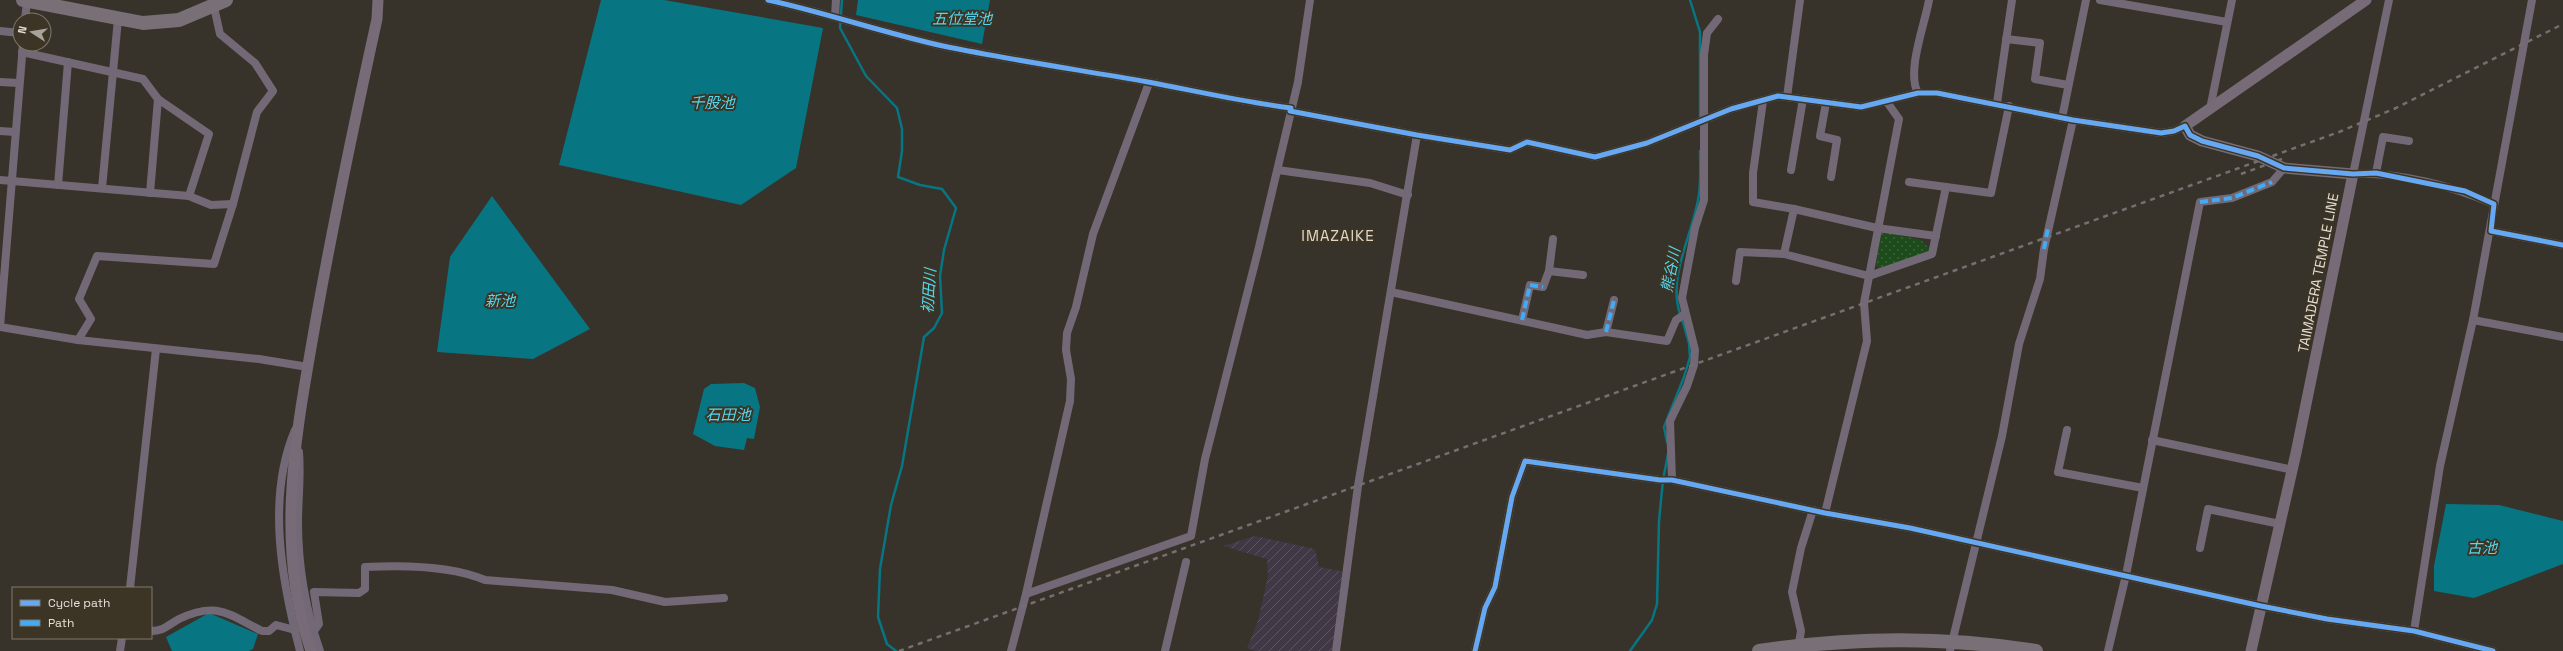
<svg xmlns="http://www.w3.org/2000/svg" width="2563" height="651" viewBox="0 0 2563 651" font-family="'Space Grotesk','Noto Sans JP',sans-serif">
<defs>
<pattern id="industrial-furrows" width="10" height="10" patternUnits="userSpaceOnUse"><rect width="10" height="10" fill="#413845"/><path d="M-1 1l2-2M0 10L10 0M9 11l2-2" fill="none" stroke="#5c545f"/></pattern>
<pattern id="park-dots" width="8" height="8" patternUnits="userSpaceOnUse"><rect width="8" height="8" fill="#1e4b1b"/><path d="M2 2h.1M6 6h.1" fill="none" stroke="#3f643b" stroke-width="1.8" stroke-linecap="round"/></pattern>
</defs>
<rect width="100%" height="100%" fill="#37332a"/>
<polygon fill="url(#industrial-furrows)" points="1255,536 1315,549 1319,567 1345,572 1332,651 1256,651 1247,648 1258,621 1268,576 1267,559 1223,546"/>
<polygon fill="url(#park-dots)" points="1881,231 1921,240 1929,248 1927,252 1880,270 1876,265"/>
<g fill="#087582">
<polygon points="601,0 664,0 823,28 796,168 741,205 559,165"/>
<polygon points="858,0 990,0 982,44 856,15"/>
<polygon points="492,196 590,329 533,359 437,352 450,257"/>
<polygon points="744,383 755,388 760,407 754,439 747,438 744,450 715,446 693,434 704,389 711,384"/>
<polygon points="2446,504 2499,505 2563,521 2563,564 2474,598 2434,591 2434,566"/>
<polygon points="209,613 258,634 253,649 249,651 172,651 166,637"/>
</g>
<g fill="none" stroke-linecap="round" stroke-linejoin="round">
<g stroke="#087582" stroke-width="2.5">
<polyline points="842,0 840,28 866,76 897,108 902,129 902,151 898,177 920,185 942,189 956,208 944,250 940,276 942,313 934,328 924,337 902,466 891,505 880,569 878,617 887,644 896,651"/>
<polyline points="1690,0 1700,32 1700,120"/>
<path d="M1680,314C1667,275 1694,233 1699,194C1701,180 1700,165 1700,151"/>
<polyline points="1667,442 1664,427 1684,377 1690,357 1689,343 1682,319"/>
<polyline points="1630,651 1652,620 1657,604 1659,521 1663,480 1668,454"/>
</g>
<g stroke="#736976" stroke-width="8">
<path d="M768,0C827,13 884,33 943,46C1011,60 1080,70 1148,82C1196,91 1243,102 1291,108"/>
<polyline points="2100,0 2227,22"/>
<path d="M2389,0L2353,174C2398,172 2453,186 2494,204"/>
<polyline points="835,17 836,0"/>
<polyline points="25,20 27,1"/>
<polyline points="0,31 20,33"/>
<polyline points="2006,39 2040,43 2035,79 2068,85"/>
<polyline points="22,52 143,79 158,99 209,134 189,196"/>
<polyline points="0,82 19,83"/>
<path d="M1918,93C1906,72 1925,24 1929,0"/>
<polyline points="1787,97 1800,0"/>
<polyline points="1763,101 1753,173 1753,202 1794,209 1877,228 1936,236"/>
<polyline points="1826,103 1820,136 1837,140 1831,177"/>
<polyline points="1997,103 2012,0"/>
<polyline points="2210,109 2232,0"/>
<polyline points="1290,111 1417,135 1510,150 1527,142 1595,157 1647,143 1731,109 1778,96 1861,107 1918,93 1937,93 2073,120 2161,133 2174,131 2185,126"/>
<polyline points="2062,118 2086,0"/>
<polyline points="0,131 15,132"/>
<polyline points="1278,170 1370,183 1408,195"/>
<polyline points="1791,170 1803,99"/>
<polyline points="2376,173 2383,137 2409,141"/>
<polyline points="0,180 189,196 211,205 233,204"/>
<polyline points="1909,182 1946,187"/>
<polyline points="58,185 68,62"/>
<polyline points="102,188 118,19"/>
<polyline points="150,193 158,99"/>
<polyline points="2491,231 2563,245"/>
<polyline points="1553,239 1549,271 1583,275"/>
<polyline points="1784,254 1794,209"/>
<polyline points="1736,281 1740,252 1784,254 1869,276 1932,254 1946,187 1991,193 2009,106"/>
<polyline points="1391,292 1587,335 1606,332 1667,341 1676,320 1685,314"/>
<polyline points="1522,320 1530,285 1543,287 1549,271"/>
<polyline points="2473,320 2563,337"/>
<polyline points="0,327 78,340 259,359 308,367"/>
<polyline points="0,327 23,44"/>
<polyline points="1606,332 1614,300"/>
<polyline points="78,340 91,319 79,299 97,256 214,264 233,204 257,112 273,91 255,63 220,34 214,7"/>
<path d="M295,430C266,498 282,582 300,651"/>
<polyline points="2067,430 2058,472 2143,488"/>
<polyline points="2152,440 2293,470"/>
<path d="M299,452C301,476 298,499 298,522C298,565 306,611 320,651"/>
<polyline points="1672,480 1670,421 1687,386 1694,365 1695,350 1682,298 1695,228 1704,200 1704,55 1707,33 1718,19"/>
<polyline points="1825,513 1867,341 1864,303 1899,119 1887,102"/>
<polyline points="2200,548 2208,509 2280,524"/>
<polyline points="130,588 156,349"/>
<polyline points="1026,594 1070,401 1071,379 1066,350 1067,333 1076,307 1093,234 1149,83"/>
<path d="M151,631C164,631 168,625 179,619C217,601 228,614 262,631H269L276,625L295,630"/>
<path d="M314,631L319,624L314,592L359,593L365,589V567C403,565 450,565 485,580L612,590L665,602L724,598"/>
<polyline points="2414,631 2440,466 2473,320 2532,0"/>
<polyline points="1798,649 1801,631 1792,592 1801,548 1813,510"/>
<polyline points="120,651 122,638"/>
<polyline points="1011,651 1026,594 1191,536 1205,459 1258,251 1298,82 1310,0"/>
<polyline points="1165,651 1186,562"/>
<polyline points="1336,651 1358,486 1417,135"/>
<polyline points="1475,651 1485,608 1495,587 1512,497 1525,461 1660,480 1672,480 1825,513 1910,528 2261,606 2327,619 2414,631 2493,651"/>
<polyline points="1950,651 2002,436 2019,344 2040,279 2044,249 2073,120"/>
<polyline points="2108,651 2126,575 2200,202 2232,198 2272,182 2284,168"/>
</g>
<g stroke="#766b77" stroke-width="11">
<path d="M311,651C273,541 297,430 316,319C334,219 355,119 377,19L378,0"/>
<polyline points="2251,651 2296,453 2353,174 2284,168 2258,156 2202,141 2190,135 2185,126 2366,0"/>
</g>
<g stroke="#786f77" stroke-width="14">
<polyline points="23,0 143,23 179,20 226,0"/>
<path d="M1759,651C1852,637 1943,636 2036,651"/>
</g>
<g stroke="#766f71" stroke-width="2.5" stroke-dasharray="5 5" stroke-linecap="butt">
<polyline points="2241,174 2282,159"/>
<polyline points="899,651 2339,132 2396,108 2563,24"/>
</g>
<g stroke="#42abf6" stroke-width="4" stroke-dasharray="8 4" stroke-linecap="butt">
<polyline points="2200,202 2232,198 2272,182"/>
<polyline points="2044,249 2048,228"/>
<polyline points="1522,320 1530,285 1543,287"/>
<polyline points="1606,332 1614,300"/>
</g>
<g stroke="#3c3425" stroke-width="8">
<g id="cycleway">
<path d="M768,0C827,13 884,33 943,46C1011,60 1080,70 1148,82C1196,91 1243,102 1291,108"/>
<polyline points="1290,111 1417,135 1510,150 1527,142 1595,157 1647,143 1731,109 1778,96 1861,107 1918,93 1937,93 2073,120 2161,133 2174,131 2185,126 2190,135 2202,141 2258,156 2284,168 2353,174 2376,173 2465,191 2494,204 2491,231 2563,245"/>
<polyline points="1475,651 1485,608 1495,587 1512,497 1525,461 1660,480 1672,480 1825,513 1910,528 2261,606 2327,619 2414,631 2493,651"/>
</g>
</g>
<use href="#cycleway" stroke="#66a8f1" stroke-width="5"/>
</g>
<g text-anchor="middle" stroke-width="4" stroke-linejoin="round" paint-order="stroke">
<g font-size="14" fill="#e5dfd6" stroke="#3c3425">
<text transform="translate(2318 273) rotate(-79)" y="5">TAIMADERA TEMPLE LINE</text>
</g>
<g font-size="15" font-style="italic" fill="#56d7ed" stroke="#3c3425">
<text x="962" y="24">五位堂池</text>
<text x="712" y="108">千股池</text>
<text transform="translate(1671 270) rotate(-79)" y="5">熊谷川</text>
<text transform="translate(929 291) rotate(-86)" y="5">初田川</text>
<text x="500" y="306">新池</text>
<text x="728" y="420">石田池</text>
<text x="2482" y="553">古池</text>
</g>
<g font-size="15" letter-spacing="1" fill="#e2d7c5" stroke="#3c3425">
<text x="1338" y="241">IMAZAIKE</text>
</g>
</g>
<rect x="12" y="587" width="140" height="52" fill="#3c3425" stroke="#80786c"/>
<rect x="20" y="600" width="20" height="6" fill="#66a8f1" stroke="#80786c"/>
<text x="48" y="607" font-size="12" fill="#e5dfd6">Cycle path</text>
<rect x="20" y="620" width="20" height="6" fill="#42abf6" stroke="#80786c"/>
<text x="48" y="627" font-size="12" fill="#e5dfd6">Path</text>
<g transform="translate(32 32) rotate(282)"><circle r="19" fill="#3c3425" stroke="#80786c"/>
<path d="M0-3L7 15L0 10L-7 15Z" fill="#a8a39a"/>
<text y="-6" font-size="11" font-weight="bold" text-anchor="middle" fill="#e5dfd6">N</text>
</g>
</svg>
